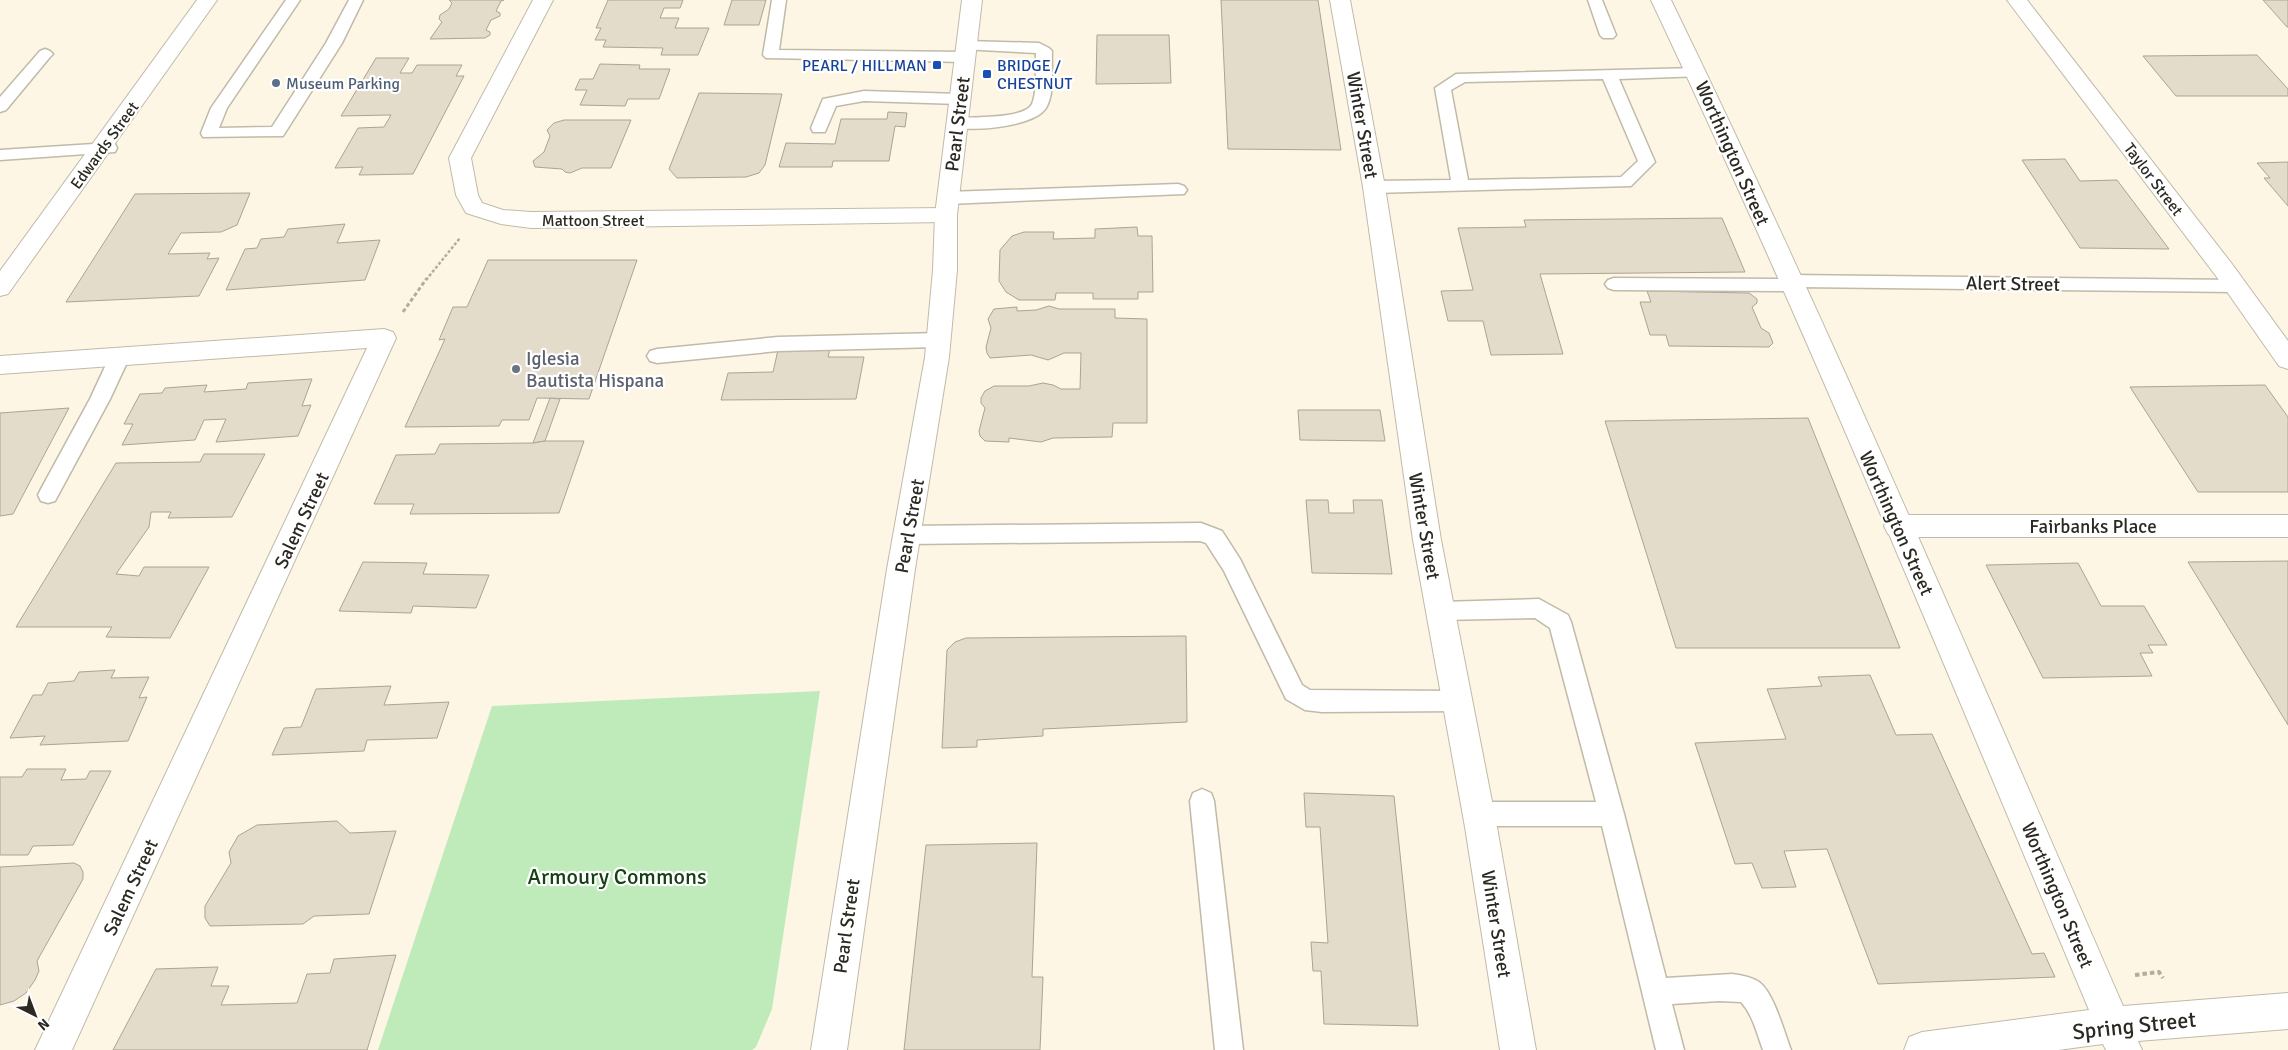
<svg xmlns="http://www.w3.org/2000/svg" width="2288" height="1050" viewBox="0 0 2288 1050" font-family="Signika,sans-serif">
<rect width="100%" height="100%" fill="#fdf6e5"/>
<polygon fill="#bfebbb" points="820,691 772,1009 756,1047 752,1050 378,1050 492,706"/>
<g fill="#e3dccb" stroke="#aba494">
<polygon points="449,0 504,0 501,1 496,11 500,13 500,16 491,20 486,30 490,32 490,35 485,38 430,39 442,22 439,19 440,15 449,9 452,3"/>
<polygon points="608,0 683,0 680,8 664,8 660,18 679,18 675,28 709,28 698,55 661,55 663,48 603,47 606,40 595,40 601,28 596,28"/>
<polygon points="732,0 766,0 759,25 724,25"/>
<polygon points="1221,0 1318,0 1341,150 1228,149"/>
<polygon points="2263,0 2288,0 2288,27 2287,27"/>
<polygon points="1097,35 1169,35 1171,83 1096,84"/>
<polygon points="2257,55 2288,89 2288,96 2176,96 2143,56"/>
<polygon points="376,58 409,58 400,73 412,73 417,65 462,65 456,76 464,76 413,174 359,175 363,167 335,168 358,128 384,127 391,115 341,116"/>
<polygon points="600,64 640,65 639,69 670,69 659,99 628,99 625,106 580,105 587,90 575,90 580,79 593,79"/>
<polygon points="699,93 782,94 765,165 759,173 746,177 677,178 669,169"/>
<polygon points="888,112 907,113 905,127 895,126 889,161 833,161 832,167 779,167 786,143 835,144 841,119 887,119"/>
<polygon points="564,120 631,120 611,168 582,168 570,173 565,172 562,169 535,167 533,161 544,152 550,136 547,130 554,123"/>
<polygon points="2065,159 2080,181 2117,180 2169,249 2080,248 2022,160"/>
<polygon points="2288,162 2288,206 2264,178 2270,178 2257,163"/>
<polygon points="250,193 237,225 221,232 181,233 168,254 210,253 207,259 219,258 199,296 66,302 135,194"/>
<polygon points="1722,218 1745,272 1540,274 1563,354 1491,355 1483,321 1448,321 1441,291 1473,290 1458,228 1526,227 1524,220"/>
<polygon points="345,224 337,243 380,240 365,280 226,290 245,249 257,248 261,239 284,237 288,229"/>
<polygon points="1137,227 1138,236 1152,236 1153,292 1138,292 1138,299 1093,299 1093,293 1056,293 1055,300 1019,300 1006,292 999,281 1000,250 1012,236 1024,232 1054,232 1053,239 1095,238 1095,229"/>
<polygon points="488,260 637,260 589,399 537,398 529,420 502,420 499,426 405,427 445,339 439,340 453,307 467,307"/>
<polygon points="1647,291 1749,293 1757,299 1757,303 1752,307 1761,328 1769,333 1773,343 1769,347 1669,346 1666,335 1650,335 1640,302 1651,302"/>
<polygon points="1049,306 1059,309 1115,309 1115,318 1147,319 1147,423 1113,423 1112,437 1053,438 1041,442 1009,438 1009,442 985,441 980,436 979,431 985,408 981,403 981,398 985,391 994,386 1029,386 1043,383 1053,385 1061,389 1080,389 1081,353 1064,353 1048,360 1031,355 990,358 987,353 986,347 991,328 988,319 994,309 1017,307 1017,311 1036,310"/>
<polygon points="830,349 828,357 864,357 856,399 721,400 728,373 773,372 778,350"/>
<polygon points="312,379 302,406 311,405 298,436 216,442 226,419 204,420 195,440 122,445 133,424 124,424 140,394 162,393 165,388 207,385 204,392 246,389 248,383"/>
<polygon points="2265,385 2288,417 2288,492 2198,492 2130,387"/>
<polygon points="550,398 560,399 545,441 533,443"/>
<polygon points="69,408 13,514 0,516 0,413"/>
<polygon points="1298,410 1380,410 1385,441 1300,440"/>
<polygon points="1808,418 1900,648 1676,648 1605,421"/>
<polygon points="545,441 584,441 559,513 410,514 414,504 374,504 396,455 435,454 440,444 533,443"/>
<polygon points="204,454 265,454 232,517 168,518 171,512 151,512 149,527 116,574 139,576 144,567 209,567 170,638 106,637 112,627 16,627 116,463 200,462"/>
<polygon points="1306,500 1328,500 1329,513 1354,513 1353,500 1382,500 1392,574 1312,573"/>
<polygon points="2288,561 2288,725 2188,562"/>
<polygon points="363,562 427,563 423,574 489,575 476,608 413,606 411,613 339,611"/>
<polygon points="2078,563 2101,606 2144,606 2167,645 2148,645 2153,653 2140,653 2152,676 2043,678 1986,565"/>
<polygon points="1186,636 1187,722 1043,729 1043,736 977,740 977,747 942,748 947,650 955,642 966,638"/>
<polygon points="115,670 111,678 149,677 139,698 147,697 128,741 40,745 45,736 10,738 33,695 42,695 48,683 74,681 79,672"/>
<polygon points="1870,675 1896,735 1932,734 2032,954 2044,953 2055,977 1878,984 1827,849 1784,851 1796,887 1762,888 1752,863 1735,864 1695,743 1786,739 1767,689 1822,686 1818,677"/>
<polygon points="391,686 384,705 449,702 437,738 367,740 364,751 272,755 284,728 301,727 316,689"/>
<polygon points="27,769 66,769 61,780 86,779 90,771 111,771 73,845 33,846 28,855 0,855 0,777 22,777"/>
<polygon points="1304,793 1394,796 1418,1026 1324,1024 1321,971 1313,971 1311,942 1328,943 1320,827 1306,827"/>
<polygon points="337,821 350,833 396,831 369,914 314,916 303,924 210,926 205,918 205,906 231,863 229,852 238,836 257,825"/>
<polygon points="1037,843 1032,977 1043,977 1040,1050 904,1050 926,845"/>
<polygon points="74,863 80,866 83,872 83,879 37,961 39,971 35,980 26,993 14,1001 0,1005 0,867"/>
<polygon points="396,955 367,1050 113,1050 156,969 218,967 211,986 229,986 221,1005 297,1003 307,974 330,973 334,959"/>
</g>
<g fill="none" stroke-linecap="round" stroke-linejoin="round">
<g stroke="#c0baa9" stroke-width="3">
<g id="service">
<polygon points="286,0 300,0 227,108 219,128 272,127 326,43 349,0 363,0 342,43 283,136 203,137 201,133 211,108"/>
<polygon points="772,0 786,0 779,50 965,52 970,54 973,57 970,60 965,62 766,58 763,55"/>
<polygon points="1588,0 1602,0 1616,35 1613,38 1603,38 1600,35"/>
<path d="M967,41L1039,43L1049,48L1052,51C1051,68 1055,93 1046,108C1034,127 971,132 951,127L949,123L951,119L957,118C972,117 1025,119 1032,104C1038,89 1035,69 1036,53L962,49L959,46L962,43Z"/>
<polygon points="45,49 50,51 53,54 50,57 6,110 0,112 0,97 40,51"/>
<path d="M1697,68L1703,70L1705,73L1703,76L1619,79L1655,162L1631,186L1374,193L1368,191L1365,187L1368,183L1374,181L1451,180L1435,88L1456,74ZM1603,79L1638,161L1621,177L1468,180L1451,90L1465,82Z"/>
<polygon points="864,91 960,94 966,96 968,99 966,102 960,104 864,101 836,106 825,132 813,132 811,128 823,99"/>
<polygon points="109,143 115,144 117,148 115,152 0,160 0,150"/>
<polygon points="1178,184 1184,186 1187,190 1184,194 948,204 942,202 939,198 942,194 948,192"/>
<polygon points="1790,275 2235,280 2241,282 2244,286 2241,290 2235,292 1800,287 1792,291 1614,290 1608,288 1605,284 1608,280 1614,278 1782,279"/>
<polygon points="939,333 946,335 948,340 946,345 939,347 778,351 657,363 650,361 647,356 650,351 657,349 778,337"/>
<polygon points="120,349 127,351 130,356 110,399 55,501 48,503 41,501 38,495 41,489 90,399 110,356 113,351"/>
<polygon points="1201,523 1222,531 1240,559 1302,685 1310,690 1458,691 1466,694 1470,701 1466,708 1458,711 1322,712 1305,710 1286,699 1224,571 1206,543 1200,541 907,544 899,541 896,535 899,529 907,526"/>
<path d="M1539,599L1568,615L1571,622L1624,814L1666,978L1732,974C1741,975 1751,977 1759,982C1774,993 1784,1032 1791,1050H1763C1757,1034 1753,1015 1741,1002L1719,1001L1672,1004L1684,1050H1656L1602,826H1479L1470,822L1467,814L1470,806L1479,802H1596L1550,628L1535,618L1441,620L1433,618L1430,611L1433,604L1441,602Z"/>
<polygon points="1202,789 1211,793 1214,801 1243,1050 1215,1050 1190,801 1193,793"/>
</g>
</g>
<g stroke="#c0baa9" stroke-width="2">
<g id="minor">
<polygon points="197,0 217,0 8,294 0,296 0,271"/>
<polygon points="533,0 553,0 471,158 478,195 482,203 503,210 531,212 946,208 954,210 957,215 954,220 946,222 531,228 501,224 466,213 456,195 449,158"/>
<polygon points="1330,0 1350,0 1385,187 1441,540 1497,827 1536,1050 1500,1050 1465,827 1413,540 1363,187"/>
<polygon points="384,329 393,332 396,338 72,1050 35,1050 367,348 0,374 0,356"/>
<polygon points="1898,515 2288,515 2288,537 1898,537 1888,534 1884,526 1888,518"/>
</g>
</g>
<g stroke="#c0baa9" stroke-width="2">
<g id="tertiary">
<polygon points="962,0 982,0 957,215 957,270 949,357 915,569 847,1050 811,1050 887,569 925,357 933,270 935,215"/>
<polygon points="2007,0 2027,0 2232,264 2288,341 2288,369 2279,366 2216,276"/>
</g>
</g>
<g stroke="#c0baa9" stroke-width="2">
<path id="secondary" d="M1651,0H1671C1832,331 1976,669 2123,1006L2288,993V1029L2138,1041L2142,1050H2106L2103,1044L2058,1050H1904L1909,1037L1922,1032L2089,1010C1947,672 1808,332 1651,0Z"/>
</g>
<polyline stroke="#b3ada0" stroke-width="2.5" stroke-dasharray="3 2" stroke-linecap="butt" points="426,280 460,238"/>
<polyline stroke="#b3ada0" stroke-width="3" stroke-dasharray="4 2.5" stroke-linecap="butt" points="403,312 427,278"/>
<polyline stroke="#b3ada0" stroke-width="4" stroke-dasharray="4.5 3" stroke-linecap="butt" points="2135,975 2159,972 2163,978"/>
<use href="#service" fill="#fff" fill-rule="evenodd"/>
<use href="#minor" fill="#fff" fill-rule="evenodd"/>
<use href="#tertiary" fill="#fff" fill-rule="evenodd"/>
<use href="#secondary" fill="#fff" fill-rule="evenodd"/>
</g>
<g fill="#1a4fb4" stroke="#fff" stroke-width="2">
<rect x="932" y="60" width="10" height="10" rx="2.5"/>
<rect x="982" y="69" width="10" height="10" rx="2.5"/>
</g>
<circle fill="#5c6f8a" stroke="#fff" stroke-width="2" cx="276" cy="83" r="5"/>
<circle fill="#6b7280" stroke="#fff" stroke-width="2" cx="516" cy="369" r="5"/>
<g text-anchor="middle" stroke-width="4.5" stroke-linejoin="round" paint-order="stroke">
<g font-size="16" fill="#164399" stroke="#fff" text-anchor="end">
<text x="927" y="71">PEARL / HILLMAN</text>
<text x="997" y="71" text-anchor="start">BRIDGE /<tspan x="997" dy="18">CHESTNUT</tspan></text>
</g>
<g font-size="16" fill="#4e5e75" stroke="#fff" text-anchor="start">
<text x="286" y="89">Museum Parking</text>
</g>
<g font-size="16" fill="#2b2922" stroke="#fff">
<text transform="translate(104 145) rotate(-54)" y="6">Edwards Street</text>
<text transform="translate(2154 179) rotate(53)" y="6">Taylor Street</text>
<text x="593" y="226">Mattoon Street</text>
</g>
<g font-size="19" fill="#2b2922" stroke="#fff">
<text transform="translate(957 124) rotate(-83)" y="7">Pearl Street</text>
<text transform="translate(1363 125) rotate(80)" y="7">Winter Street</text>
<text transform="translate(1733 153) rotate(66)" y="7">Worthington Street</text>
<text transform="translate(2013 283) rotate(1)" y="7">Alert Street</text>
<text transform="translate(301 520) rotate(-65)" y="7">Salem Street</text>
<text transform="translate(1897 523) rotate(66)" y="7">Worthington Street</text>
<text transform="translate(909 526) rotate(-80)" y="7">Pearl Street</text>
<text transform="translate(1425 526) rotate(80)" y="7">Winter Street</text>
<text x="2093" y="533">Fairbanks Place</text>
<text transform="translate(130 887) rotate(-65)" y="7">Salem Street</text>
<text transform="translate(2058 895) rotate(67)" y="7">Worthington Street</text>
<text transform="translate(1497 924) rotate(81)" y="7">Winter Street</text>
<text transform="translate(846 926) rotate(-82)" y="7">Pearl Street</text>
</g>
<g font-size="19" fill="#5b616d" stroke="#fff" text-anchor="start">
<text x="526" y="365">Iglesia<tspan x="526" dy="22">Bautista Hispana</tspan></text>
</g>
<g font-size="22" fill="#164114" stroke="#fff">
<text x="617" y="884">Armoury Commons</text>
</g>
<g font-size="22" fill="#2b2922" stroke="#fff">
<text transform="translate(2134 1025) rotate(-6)" y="8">Spring Street</text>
</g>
</g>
<g transform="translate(35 1015) rotate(138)" stroke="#ffffff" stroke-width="4" paint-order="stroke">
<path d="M0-4L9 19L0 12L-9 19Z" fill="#2b2922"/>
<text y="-8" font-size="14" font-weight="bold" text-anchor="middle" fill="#2b2922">N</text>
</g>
</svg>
